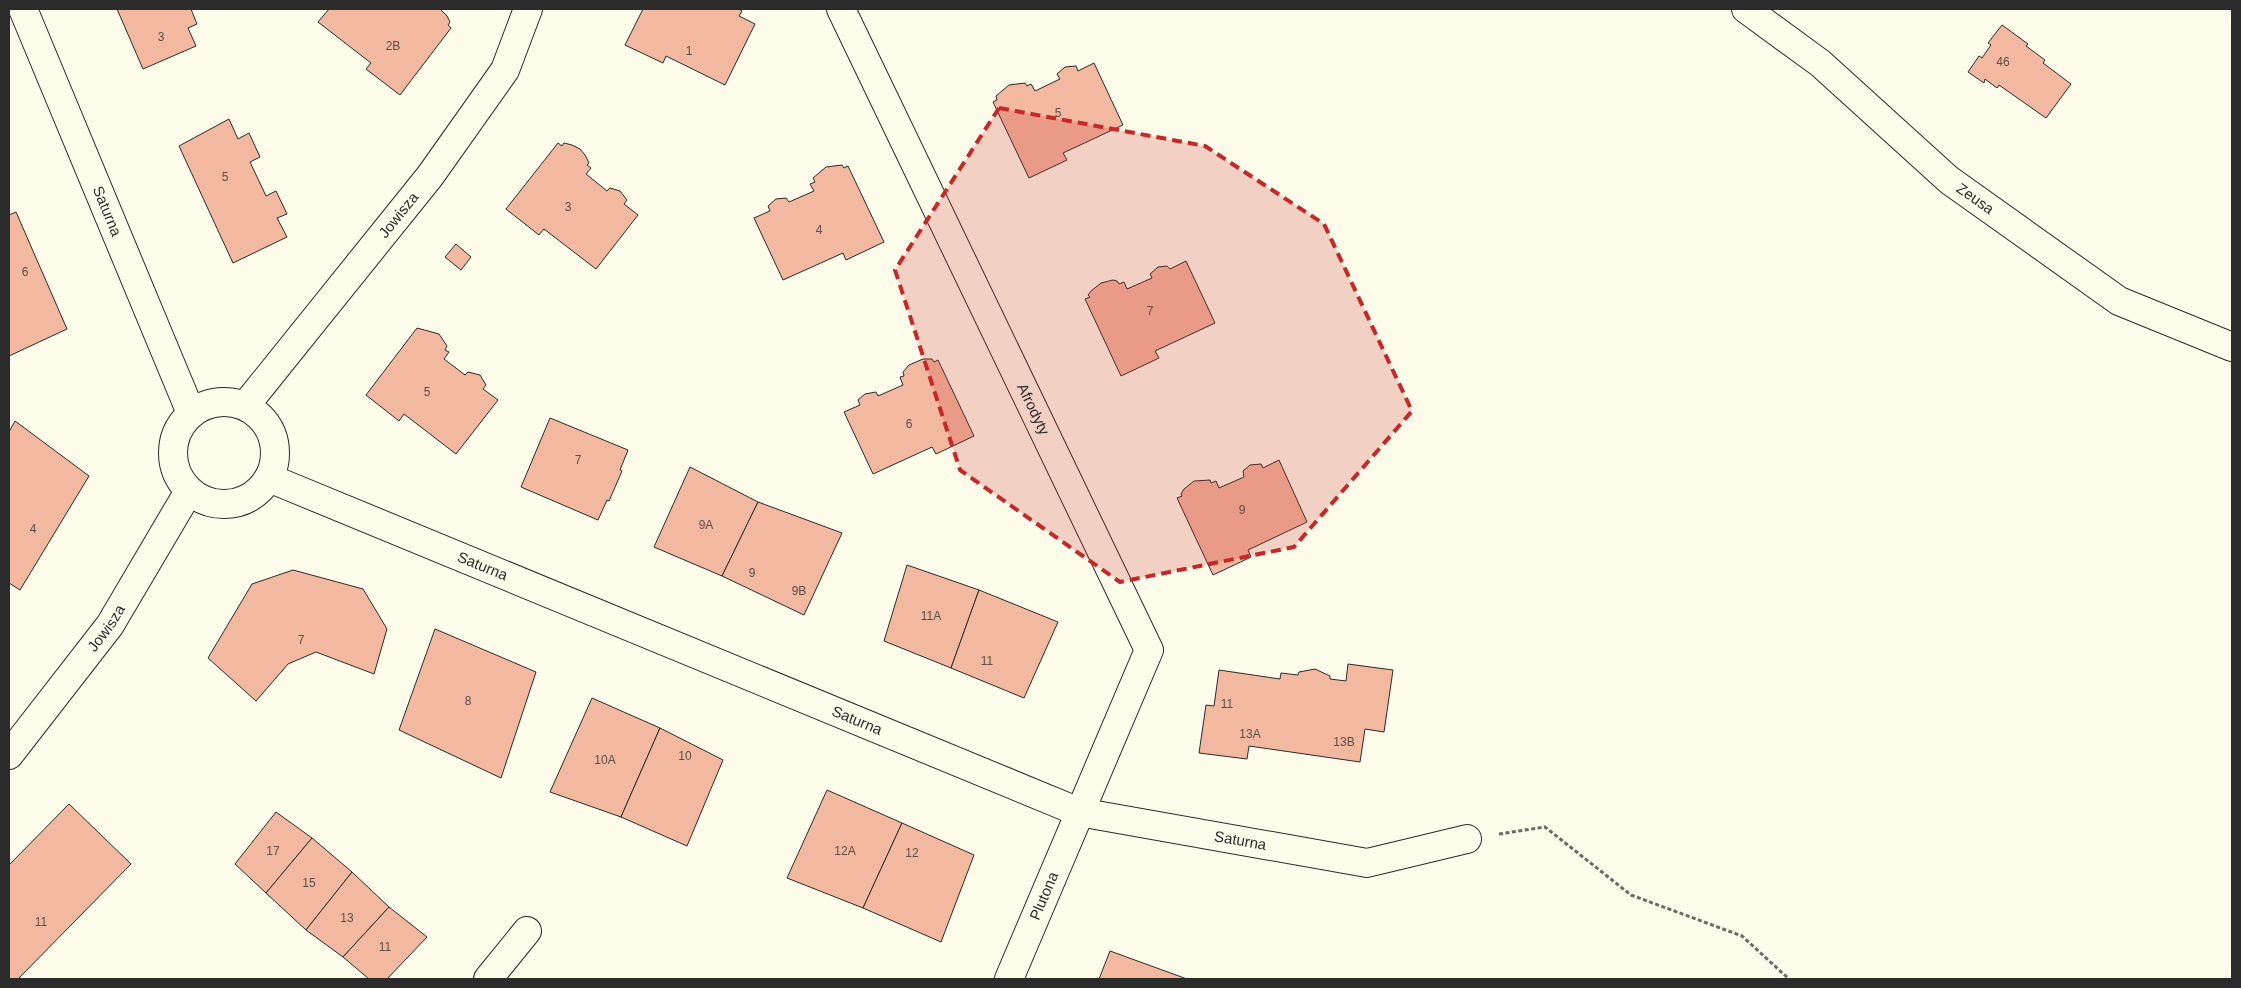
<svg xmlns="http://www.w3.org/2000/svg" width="2241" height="988" viewBox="0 0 2241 988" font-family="Helvetica,sans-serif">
<rect width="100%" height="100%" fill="#fdfbea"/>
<g fill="#f2b8a0" stroke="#2b2b2b">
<polygon points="117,9 191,9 197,24 188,28 196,46 143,69"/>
<polygon points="329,9 440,9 447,16 450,22 448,25 451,28 400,95 366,69 371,63 318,22"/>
<polygon points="643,9 739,9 742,11 739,16 755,24 725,85 666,56 663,63 625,45"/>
<polygon points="2002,25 2028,44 2026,46 2045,60 2043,63 2071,84 2046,118 1999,85 1997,88 1985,79 1984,83 1968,72 1979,56 1982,58 1991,45 1988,43"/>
<polygon points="1094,63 1123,125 1063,153 1067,160 1029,178 993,102 997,100 996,96 1009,85 1025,83 1027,86 1031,84 1035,91 1060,79 1057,74 1065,67 1076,66 1078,71"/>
<polygon points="229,119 238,139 249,133 260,157 250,162 266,196 276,191 287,214 277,218 287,237 233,263 179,146"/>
<polygon points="558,143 562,146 564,143 572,145 580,149 585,155 589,163 587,165 591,168 586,174 607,191 610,188 620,191 627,200 624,204 638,215 596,269 544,229 539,235 506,209"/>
<polygon points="842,165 844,168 848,166 884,242 846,260 843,253 783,280 754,218 770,211 768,206 776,199 786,198 789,202 814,191 810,184 815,182 813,178 826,167"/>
<polygon points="16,212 67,329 9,356 9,215"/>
<polygon points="456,244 471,257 461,270 445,257"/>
<polygon points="1186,261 1215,323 1155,351 1159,358 1121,376 1085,299 1090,297 1088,295 1091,291 1101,283 1113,280 1117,281 1119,284 1124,282 1127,289 1152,278 1150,274 1158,267 1167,266 1170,269"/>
<polygon points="417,328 439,334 447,346 445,350 449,352 444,359 465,375 468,372 480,375 486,385 483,389 498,400 456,454 404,414 399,421 366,395"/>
<polygon points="923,359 932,359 934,362 938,360 974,436 936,454 932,447 873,474 844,412 860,405 858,400 865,394 876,392 878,396 903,385 900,377 904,376 903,372 909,365"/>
<polygon points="550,418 628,450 620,470 622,471 609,501 607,500 598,520 521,487"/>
<polygon points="15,421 89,476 20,590 9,583 9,432"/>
<polygon points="1279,460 1307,522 1248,550 1251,557 1213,575 1177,498 1182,496 1181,494 1184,489 1194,481 1210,480 1211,483 1216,481 1219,488 1244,477 1243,471 1250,465 1261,464 1263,468"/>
<polygon points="690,467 758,502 722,576 654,547"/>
<polygon points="758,502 842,533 804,615 722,576"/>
<polygon points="907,565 979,590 951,668 884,641"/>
<polygon points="293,570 363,589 387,629 374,674 316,652 288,664 256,701 208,658 252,584"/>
<polygon points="979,590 1058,622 1024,698 951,668"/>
<polygon points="435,629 536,672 501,778 399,730"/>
<polygon points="1348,664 1393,670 1384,732 1365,729 1360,762 1249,746 1247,759 1199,753 1206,705 1214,706 1219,670 1280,679 1281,673 1298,675 1299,672 1315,669 1330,676 1330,679 1346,681"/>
<polygon points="592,698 660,728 621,817 550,792"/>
<polygon points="660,728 723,760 687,846 621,817"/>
<polygon points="827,790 902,823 863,908 787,878"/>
<polygon points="69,804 131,864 18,979 9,979 9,865"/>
<polygon points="276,812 312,838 266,893 235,864"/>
<polygon points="902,823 974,855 941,942 863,908"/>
<polygon points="312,838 352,872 306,930 266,893"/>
<polygon points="352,872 389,907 343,957 306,930"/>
<polygon points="389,907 427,937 387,979 369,979 343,957"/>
<polygon points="1110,951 1187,979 1099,979"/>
</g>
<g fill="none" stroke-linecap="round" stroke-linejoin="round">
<g stroke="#2b2b2b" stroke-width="30">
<g id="street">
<path id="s1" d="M23,9L191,413"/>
<path id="s2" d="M841,9L1149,650L1009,979"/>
<path id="s3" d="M1746,9L1820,63L1949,180L2119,301L2232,347"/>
<circle cx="224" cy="453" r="51"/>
<path id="s4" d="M245,406L430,176L505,70L528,9"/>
<path id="s5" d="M269,478L1079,812L1367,863L1467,839"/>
<path id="s6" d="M9,755L110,625L189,491"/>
<polyline points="488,979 527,931"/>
</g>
</g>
<polyline stroke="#6a6964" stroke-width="3" stroke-dasharray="4 2.5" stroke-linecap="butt" points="1499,834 1545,827 1631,895 1742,936 1789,979"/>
<use href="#street" stroke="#fdfbea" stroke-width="28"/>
</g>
<path fill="#c62828" fill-opacity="0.2" stroke="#c62828" stroke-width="4" stroke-dasharray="10 6" stroke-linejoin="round" d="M999,108L1205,146L1324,224L1412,411L1294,547L1120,582L960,470L895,270Z"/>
<g text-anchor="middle" stroke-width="4" stroke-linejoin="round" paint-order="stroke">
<g font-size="12" fill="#5d4e48">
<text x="161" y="41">3</text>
<text x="393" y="50">2B</text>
<text x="689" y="55">1</text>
<text x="2003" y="66">46</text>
<text x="1058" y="117">5</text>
<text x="225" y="181">5</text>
<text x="568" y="211">3</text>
<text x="819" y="234">4</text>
<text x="25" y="276">6</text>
<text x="1150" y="315">7</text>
<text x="427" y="396">5</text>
<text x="909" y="428">6</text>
<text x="578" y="464">7</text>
<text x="1242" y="514">9</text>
<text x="706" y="529">9A</text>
<text x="33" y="533">4</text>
<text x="752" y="577">9</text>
<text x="799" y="595">9B</text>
<text x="931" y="620">11A</text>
<text x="301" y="644">7</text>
<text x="987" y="665">11</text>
<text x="468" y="705">8</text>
<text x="1227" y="708">11</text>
<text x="1250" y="738">13A</text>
<text x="1344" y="746">13B</text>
<text x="685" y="760">10</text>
<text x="605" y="764">10A</text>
<text x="273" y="855">17</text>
<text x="845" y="855">12A</text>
<text x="912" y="857">12</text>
<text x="309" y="887">15</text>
<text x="347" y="922">13</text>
<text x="41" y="926">11</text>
<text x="385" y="951">11</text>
</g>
<g font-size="15" fill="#2b2b2b" stroke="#fdfbea">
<text dy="5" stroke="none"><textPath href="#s3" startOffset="298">Zeusa</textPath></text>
<text dy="5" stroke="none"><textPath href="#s1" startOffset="219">Saturna</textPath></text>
<text dy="5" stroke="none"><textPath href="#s4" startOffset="245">Jowisza</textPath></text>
<text dy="5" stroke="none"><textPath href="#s2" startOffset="444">Afrodyty</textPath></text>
<text dy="5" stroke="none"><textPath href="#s5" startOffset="231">Saturna</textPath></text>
<text dy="5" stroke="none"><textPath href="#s6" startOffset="160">Jowisza</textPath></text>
<text dy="5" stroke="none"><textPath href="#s5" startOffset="636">Saturna</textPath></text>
<text dy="5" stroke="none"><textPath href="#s5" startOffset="1040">Saturna</textPath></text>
<text transform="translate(1044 896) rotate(-67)" y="5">Plutona</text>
</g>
</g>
<rect width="2241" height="988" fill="none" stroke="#2b2b2b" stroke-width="20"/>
</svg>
